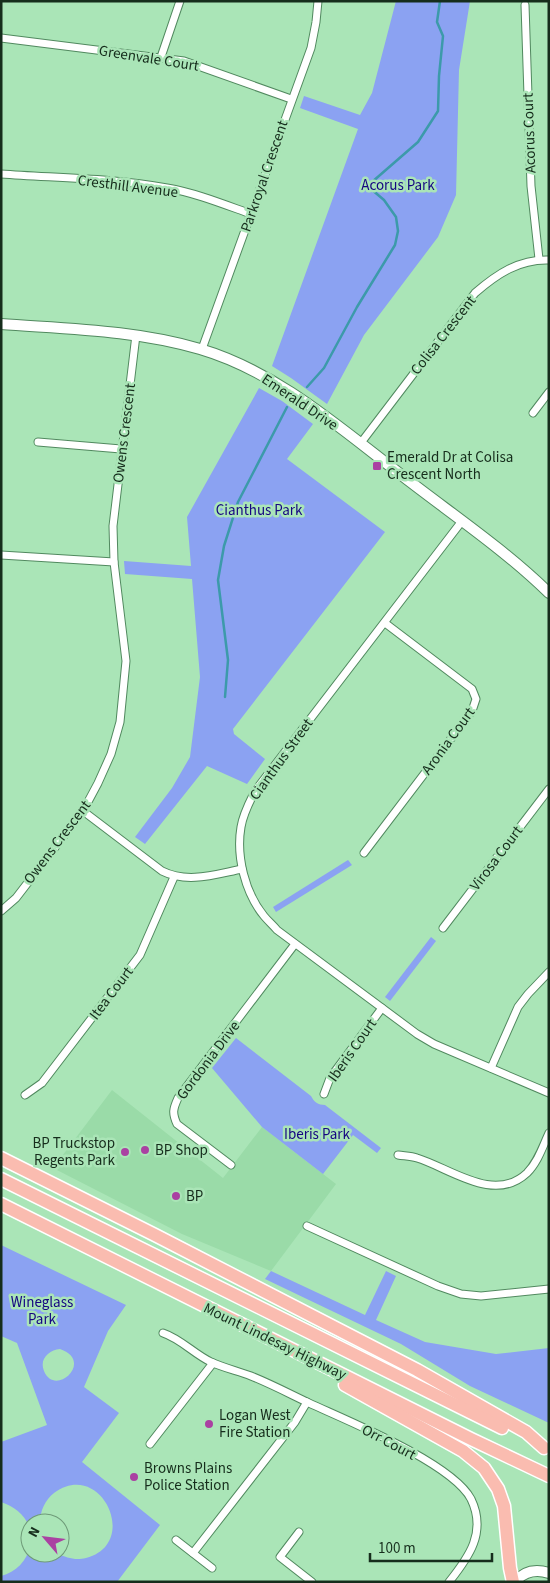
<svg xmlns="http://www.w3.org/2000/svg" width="550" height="1583" viewBox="0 0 550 1583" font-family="'Source Sans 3',sans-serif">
<rect width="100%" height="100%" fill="#aae5b7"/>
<polygon fill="#9adba8" points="112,1090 223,1178 262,1127 336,1184 271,1271 182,1234 53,1168"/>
<g fill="#8ba2f2" fill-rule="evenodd">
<polygon points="396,1 470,1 459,70 456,195 438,237 364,335 327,404 291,378 272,366 358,129 300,108 304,96 360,115 372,93"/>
<polygon points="259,388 282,401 313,424 287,459 385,532 233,729 234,734 265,759 247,784 207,766 145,844 135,837 172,788 190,757 200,677 192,579 125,574 124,561 191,566 187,517"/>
<polygon points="348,860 352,865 276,912 273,907"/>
<polygon points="431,937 436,941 390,1001 385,997"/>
<path d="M236,1038L311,1096C314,1102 318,1105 325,1105L381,1148L377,1153L353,1135L323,1174L262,1127L212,1068Z"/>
<path d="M1,1245L126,1305L108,1331L84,1387L119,1413L82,1462L160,1525L117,1582H1V1576C16,1572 27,1561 30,1546V1553C38,1553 49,1551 57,1554C67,1557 74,1561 86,1558C141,1544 101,1458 54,1493C45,1500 40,1511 40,1523H30V1532C28,1516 15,1507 1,1502V1442L47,1425L17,1343L1,1336ZM60,1349C95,1361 55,1398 44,1371C39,1359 49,1350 60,1349Z"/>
<polygon points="271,1271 365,1315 386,1271 396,1276 376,1320 425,1342 496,1354 549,1348 549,1423 470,1386 401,1344 265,1279"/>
</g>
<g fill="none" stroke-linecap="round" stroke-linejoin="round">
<g stroke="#3c9aaa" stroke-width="2.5">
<polyline points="307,387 324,368 357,307 395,245 398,231 396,217 384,200 371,189 372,182 418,142 438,111 439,76 443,36 437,22 440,1"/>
<polyline points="225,697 228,660 218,580 224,546 238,502 287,407"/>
</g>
<g stroke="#51895f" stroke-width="9">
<g id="street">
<polyline points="525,5 531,186 539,259"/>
<polyline points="1,38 184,61 291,99"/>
<polyline points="161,57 180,1"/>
<path d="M1,174C56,178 113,178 167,188C196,193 223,204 251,214"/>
<polyline points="202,349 311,48 316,22 318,1"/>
<polyline points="533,413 549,392"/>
<polyline points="38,442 121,449"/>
<path d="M360,444L475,293C497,274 519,259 549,260"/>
<path d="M462,521L255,791C249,803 243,814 241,827C236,856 245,893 264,916C268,921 273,925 277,930L417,1034L434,1044L549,1093"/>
<polyline points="1,555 114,562"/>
<path d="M83,811L162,871C188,884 216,874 242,869"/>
<polyline points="364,853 472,711 476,699 472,689 385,623"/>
<polyline points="1,911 16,898 83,811 98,783 111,754 120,722 126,661 114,562 113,526 136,335"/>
<polyline points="443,928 549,789"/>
<polyline points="491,1068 518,1007 528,994 549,972"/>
<polyline points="324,1094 330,1078 382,1008"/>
<polyline points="25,1095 42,1083 140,955 174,877"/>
<path d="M398,1155C404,1156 411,1156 417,1158C450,1168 494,1204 527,1173C538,1162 543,1146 549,1133"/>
<path d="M231,1165L177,1124C172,1113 173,1109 178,1098L295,944"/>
<polyline points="307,1226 438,1286 461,1294 481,1296 549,1289"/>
<path d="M163,1333C181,1339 194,1354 211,1362C224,1368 238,1371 251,1376C271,1384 290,1394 309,1403C348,1421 452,1463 471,1499C487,1532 469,1557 449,1582"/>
<polyline points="150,1444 213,1363"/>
<polyline points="299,1532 280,1557 312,1582"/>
<polyline points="176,1540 212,1568"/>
<polyline points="193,1553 295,1422 307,1402"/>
</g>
</g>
<g stroke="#51895f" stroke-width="12">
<g id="secondary">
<path d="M1,324C68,329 136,330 200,349C278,372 341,429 404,477C453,515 505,550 549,593"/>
<path d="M515,1582C524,1571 536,1569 549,1573"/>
</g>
</g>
<g stroke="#fff" stroke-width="15">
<g id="highway">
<polyline points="1,1158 155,1235 417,1370 526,1432 544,1448"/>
<polyline points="1,1179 502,1428"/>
<polyline points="1,1204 471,1439 549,1476"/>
<polyline points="345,1385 463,1451 484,1468 498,1489 504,1506 510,1568 513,1582"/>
</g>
</g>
<use href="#street" stroke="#fff" stroke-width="7"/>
<use href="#secondary" stroke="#fff" stroke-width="10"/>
<use href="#highway" stroke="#fabcb0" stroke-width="12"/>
</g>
<g fill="#aa41a2" stroke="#aae5b7" stroke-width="2">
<rect x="372" y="461" width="10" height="10" rx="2.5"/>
<circle cx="145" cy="1150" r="5"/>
<circle cx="125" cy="1152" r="5"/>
<circle cx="176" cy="1196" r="5"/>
<circle cx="209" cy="1424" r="5"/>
<circle cx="134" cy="1477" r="5"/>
</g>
<g text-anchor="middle" stroke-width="5" stroke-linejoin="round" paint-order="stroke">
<g font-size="15" fill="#162d1c" stroke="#aae5b7">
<text transform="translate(149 58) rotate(9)" y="5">Greenvale Court</text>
<text transform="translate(529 133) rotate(-92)" y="5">Acorus Court</text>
<text transform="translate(264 176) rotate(-71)" y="5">Parkroyal Crescent</text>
<text transform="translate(128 186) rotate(7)" y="5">Cresthill Avenue</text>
<text transform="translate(443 335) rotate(-52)" y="5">Colisa Crescent</text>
<text transform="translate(300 402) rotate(34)" y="5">Emerald Drive</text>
<text transform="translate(124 433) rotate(-83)" y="5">Owens Crescent</text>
<text transform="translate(448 741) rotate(-54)" y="5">Aronia Court</text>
<text transform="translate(281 759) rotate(-54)" y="5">Cianthus Street</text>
<text transform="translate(57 842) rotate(-53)" y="5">Owens Crescent</text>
<text transform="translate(496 858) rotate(-53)" y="5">Virosa Court</text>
<text transform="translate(111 993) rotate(-53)" y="5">Itea Court</text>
<text transform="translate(352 1050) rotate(-55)" y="5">Iberis Court</text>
<text transform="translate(208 1060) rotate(-53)" y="5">Gordonia Drive</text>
<text transform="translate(275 1341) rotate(26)" y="5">Mount Lindesay Highway</text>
<text transform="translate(389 1442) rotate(28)" y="5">Orr Court</text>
</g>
<g font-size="15" fill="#150581" stroke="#aae5b7">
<text x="398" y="190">Acorus Park</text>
<text x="259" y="515">Cianthus Park</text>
<text x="317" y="1139">Iberis Park</text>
<text x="42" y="1307">Wineglass<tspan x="42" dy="17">Park</tspan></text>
</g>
<g font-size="15" fill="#162d1c" stroke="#aae5b7" text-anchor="start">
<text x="387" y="462">Emerald Dr at Colisa<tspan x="387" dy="17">Crescent North</tspan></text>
<text x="115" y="1148" text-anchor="end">BP Truckstop<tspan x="115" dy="17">Regents Park</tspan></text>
<text x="155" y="1155">BP Shop</text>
<text x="186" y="1201">BP</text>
<text x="219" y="1420">Logan West<tspan x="219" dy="17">Fire Station</tspan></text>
<text x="144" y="1473">Browns Plains<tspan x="144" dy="17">Police Station</tspan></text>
</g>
</g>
<rect width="550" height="1583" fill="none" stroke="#162d1c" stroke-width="5"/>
<g transform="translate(45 1538) rotate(298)"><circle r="24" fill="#aae5b7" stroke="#6f9b79"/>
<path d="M0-4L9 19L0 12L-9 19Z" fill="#aa41a2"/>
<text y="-8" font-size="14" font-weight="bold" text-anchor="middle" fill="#162d1c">N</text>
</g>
<path d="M370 1553v8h122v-8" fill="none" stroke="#162d1c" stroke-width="2.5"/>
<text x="378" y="1553" font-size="15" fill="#162d1c" stroke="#aae5b7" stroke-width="4" paint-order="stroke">100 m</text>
</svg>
